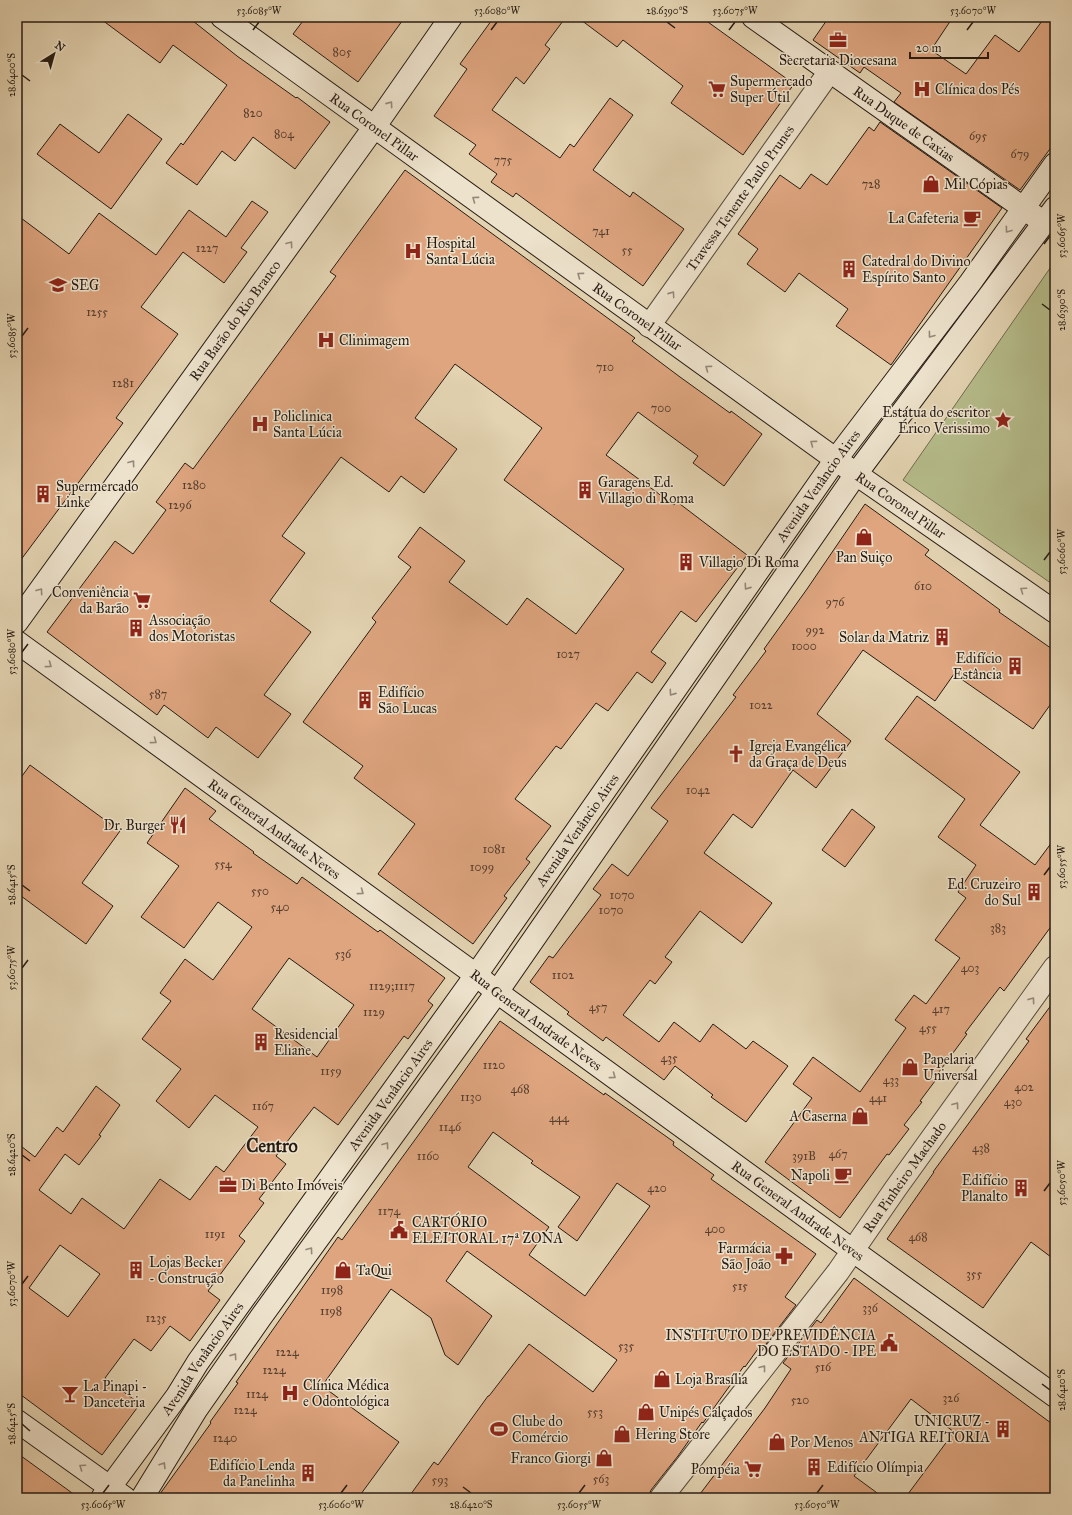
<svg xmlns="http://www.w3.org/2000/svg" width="1072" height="1515" viewBox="0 0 1072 1515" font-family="'IM FELL Great Primer',serif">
<rect width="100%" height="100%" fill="#e3d3b1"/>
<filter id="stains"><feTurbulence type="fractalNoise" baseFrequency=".005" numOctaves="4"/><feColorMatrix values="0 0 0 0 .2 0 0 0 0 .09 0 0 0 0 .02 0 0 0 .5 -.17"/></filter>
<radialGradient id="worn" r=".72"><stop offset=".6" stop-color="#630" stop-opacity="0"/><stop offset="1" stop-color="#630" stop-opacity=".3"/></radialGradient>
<polygon fill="#b5bc8a" stroke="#6e6c4f" points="1055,261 1055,586 903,480"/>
<g fill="#dea57f" stroke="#271c14" fill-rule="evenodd">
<polygon points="98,17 188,17 237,56 296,98 297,97 330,122 295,169 253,137 235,161 222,151 197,185 166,163 181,143 183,145 227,85 173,45 160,63"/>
<polygon points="306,17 405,17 358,82 293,34"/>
<polygon points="494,17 566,17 545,45 550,49 524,84 516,77 492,110 560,158 570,144 574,147 610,98 633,115 593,170 630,197 633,192 684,229 643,286 516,193 513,197 491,182 497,174 469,154 476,145 434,116 467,69 460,64"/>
<polygon points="577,17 701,17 794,84 743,155 671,103 683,86 623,40 617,47"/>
<polygon points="829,17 953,17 931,50 966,74 995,35 1019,52 1045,17 1055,17 1055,142 1020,190 894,102 901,93 864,67 860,73 813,40"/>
<polygon points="128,114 162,139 111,209 37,154 60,124 99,153"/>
<polygon points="880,122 1002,208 891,365 836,326 848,309 799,273 785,292 747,264 758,249 738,234 780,175 800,189 811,174 827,185 869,127 874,131"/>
<polygon points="405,170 635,338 632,341 680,377 730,413 731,411 762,434 724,486 693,463 698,456 638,412 606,455 674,505 676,501 747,555 696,622 681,611 651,652 666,663 652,683 637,672 608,711 596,703 561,749 556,746 515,799 551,826 526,859 530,862 504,896 507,898 473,944 378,874 415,824 354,778 363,766 303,722 376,622 372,618 411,567 398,557 420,527 465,561 449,582 507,625 527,598 576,634 624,569 504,480 542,428 455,364 415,418 457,449 424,493 401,476 389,492 341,457 282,536 305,553 270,601 311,632 264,695 291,714 258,758 216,727 208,738 164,705 157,715 47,632 115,541 133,554 166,510 156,502 185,463 193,469 336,276 330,272"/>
<polygon points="252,201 268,212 241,248 247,252 224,283 183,252 141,307 178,334 116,418 123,423 17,565 17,215 69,254 99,213 156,255 189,210 226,237"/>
<polygon points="865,504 929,550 925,555 1000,610 999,612 1055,651 1055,698 1033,729 954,674 935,701 863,650 817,714 851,741 816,788 793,770 752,828 733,814 704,853 772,903 742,943 700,911 665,957 672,962 655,984 650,980 623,1015 659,1042 674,1022 700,1042 713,1024 746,1049 753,1041 788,1066 746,1122 711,1097 713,1095 675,1066 664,1080 606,1037 603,1041 567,1014 569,1012 530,982 549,956 553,958 601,895 593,889 612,864 628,876 668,821 651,808 736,697 733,695 766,651 764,649 807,589"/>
<polygon points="917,696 1020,772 980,825 1035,865 1055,838 1055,921 1004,991 1000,987 965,1033 967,1034 936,1076 938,1077 920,1101 922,1102 904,1125 909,1129 889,1155 887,1154 840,1218 765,1162 812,1098 793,1084 813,1057 860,1092 906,1028 895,1020 914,995 926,1004 960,958 935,940 966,898 958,892 976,865 938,837 965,799 885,739"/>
<polygon points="30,765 120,831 82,883 113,906 86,944 17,893 17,783"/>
<path d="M185,788L216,811L209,819L254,852L253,853L297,884L302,877L378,932L380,930L445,978L428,1001L433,1005L408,1039L404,1036L338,1125L314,1107L276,1156L286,1164L259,1199L264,1203L239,1236L245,1241L208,1291L220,1300L190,1341L170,1326L151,1351L134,1339L105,1378L140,1404L102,1455L17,1392V1143L35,1157L57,1127L63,1132L96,1086L120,1105L99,1135L101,1136L79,1165L65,1154L39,1190L71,1214L82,1198L124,1229L160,1179L190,1200L216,1166L224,1172L258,1127L215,1095L189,1128L156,1101L181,1069L142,1039L171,1001L160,993L185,959L213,980L252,927L218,902L184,948L141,917L179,866L147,843ZM289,958L354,1005L317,1057L252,1009ZM60,1245L100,1274L68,1317L29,1288Z"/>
<polygon points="852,809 875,827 845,867 822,850"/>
<polygon points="1055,1000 1055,1260 1031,1242 983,1308 887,1239 934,1172 933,1172 1029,1041 1026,1039"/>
<path d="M500,1021L604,1095L605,1093L674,1142L673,1145L714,1175L711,1179L816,1254L785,1297L796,1305L763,1348L760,1346L745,1367L744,1366L703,1423L702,1422L678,1456L651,1490L648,1498H408L434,1462L438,1465L488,1396H489L529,1344L593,1392L617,1360L467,1251L446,1281L492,1316L458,1365L445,1355L431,1318L391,1289L322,1386L399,1442L358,1498H157L211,1423L210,1422L238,1383L236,1382L338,1237L342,1240L425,1126ZM493,1132L533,1161L531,1163L580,1197L558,1227L577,1241L617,1183L650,1206L585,1296L529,1255L549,1227L468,1167Z"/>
<polygon points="854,1278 1055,1426 1055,1498 905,1498 954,1432 911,1399 854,1476 884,1498 697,1498 765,1408 791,1369 783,1363 817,1320 821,1323"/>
<polygon points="17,1453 79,1498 17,1498"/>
</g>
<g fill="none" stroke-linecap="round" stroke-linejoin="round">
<g stroke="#564a3b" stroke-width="24">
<g id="street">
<path id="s1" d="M649,326L830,71"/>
<path id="s2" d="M661,1498L838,1272L896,1188L1055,967"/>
</g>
</g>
<g stroke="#271c14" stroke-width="24">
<g id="secondary">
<path id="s3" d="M222,17L856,474L1055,612"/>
<path id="s4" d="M753,17L1036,217"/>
<path id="s5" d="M17,622L375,126L451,17"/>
<path id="s6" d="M17,642L476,975L497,992L852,1250L1055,1396"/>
<polyline points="17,1421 125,1498"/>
<path id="s7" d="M102,1498L177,1396L198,1362L476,975L836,459L970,283L1055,164"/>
<polyline points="142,1498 196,1410 261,1317 497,992 856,474 1055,208"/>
</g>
</g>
<use href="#street" stroke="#ede2cc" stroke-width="22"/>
<use href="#secondary" stroke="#ede2cc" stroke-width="22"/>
</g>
<defs><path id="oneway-chevron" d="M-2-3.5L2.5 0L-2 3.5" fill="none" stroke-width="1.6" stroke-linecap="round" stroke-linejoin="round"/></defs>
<g stroke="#948979">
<use href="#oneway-chevron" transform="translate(390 104) rotate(-55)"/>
<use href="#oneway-chevron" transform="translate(475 199) rotate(-144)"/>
<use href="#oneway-chevron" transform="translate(1008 230) rotate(126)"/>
<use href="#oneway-chevron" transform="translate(290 244) rotate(-54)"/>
<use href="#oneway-chevron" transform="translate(580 275) rotate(-144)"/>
<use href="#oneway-chevron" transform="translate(672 294) rotate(-55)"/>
<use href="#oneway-chevron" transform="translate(931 335) rotate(127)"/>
<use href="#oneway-chevron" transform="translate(708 368) rotate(-144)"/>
<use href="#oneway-chevron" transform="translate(813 443) rotate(-144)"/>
<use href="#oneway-chevron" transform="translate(132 463) rotate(-54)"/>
<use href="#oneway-chevron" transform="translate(747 587) rotate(125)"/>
<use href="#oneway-chevron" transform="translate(1023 590) rotate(-145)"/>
<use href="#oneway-chevron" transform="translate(40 591) rotate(-54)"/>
<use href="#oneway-chevron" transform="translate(49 665) rotate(36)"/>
<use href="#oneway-chevron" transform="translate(672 693) rotate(125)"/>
<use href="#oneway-chevron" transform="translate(154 741) rotate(36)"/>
<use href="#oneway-chevron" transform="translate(361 892) rotate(36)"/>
<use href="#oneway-chevron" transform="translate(1032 1000) rotate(-54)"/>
<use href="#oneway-chevron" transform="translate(613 1076) rotate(36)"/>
<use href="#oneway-chevron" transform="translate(956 1105) rotate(-54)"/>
<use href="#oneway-chevron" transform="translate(386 1145) rotate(-54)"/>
<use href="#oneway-chevron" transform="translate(310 1250) rotate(-54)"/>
<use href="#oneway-chevron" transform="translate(234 1356) rotate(-55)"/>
<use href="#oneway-chevron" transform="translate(763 1368) rotate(-52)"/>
<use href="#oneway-chevron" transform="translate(163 1465) rotate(-58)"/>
<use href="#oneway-chevron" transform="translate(82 1467) rotate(-145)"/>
</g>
<path fill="none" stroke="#271c14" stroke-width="1.5" d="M667,22L675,28M253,30L259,22M491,30L497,22M729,30L735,22M967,30L973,22M22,75L30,81M1044,244L1050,236M1042,304L1050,310M22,336L28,328M1044,560L1050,552M22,652L28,644M1044,875L1050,867M22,885L30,891M22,968L28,960M22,1155L30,1161M1044,1191L1050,1183M22,1284L28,1276M1042,1384L1050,1390M22,1424L30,1431M463,1487L471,1493M103,1493L109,1485M341,1493L347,1485M579,1493L585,1485M817,1493L823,1485"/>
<defs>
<g id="office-bare" transform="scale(1.38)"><path d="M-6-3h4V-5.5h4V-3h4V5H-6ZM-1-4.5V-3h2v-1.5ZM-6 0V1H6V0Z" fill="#8f2418" stroke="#ede2cc" stroke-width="2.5" paint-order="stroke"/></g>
<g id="supermarket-bare" transform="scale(1.38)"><path d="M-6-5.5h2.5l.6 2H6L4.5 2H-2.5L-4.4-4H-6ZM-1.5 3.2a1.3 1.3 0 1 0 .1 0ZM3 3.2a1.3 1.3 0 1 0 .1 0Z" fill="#8f2418" stroke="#ede2cc" stroke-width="2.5" paint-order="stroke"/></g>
<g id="hospital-bare" transform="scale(1.38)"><path d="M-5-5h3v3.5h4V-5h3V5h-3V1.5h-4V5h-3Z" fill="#8f2418" stroke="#ede2cc" stroke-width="2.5" paint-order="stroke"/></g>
<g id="shop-bare" transform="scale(1.38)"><path d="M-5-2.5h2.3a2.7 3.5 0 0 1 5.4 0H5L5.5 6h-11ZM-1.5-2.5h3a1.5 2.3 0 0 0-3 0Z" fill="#8f2418" stroke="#ede2cc" stroke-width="2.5" paint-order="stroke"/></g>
<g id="cafe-bare" transform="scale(1.38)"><path d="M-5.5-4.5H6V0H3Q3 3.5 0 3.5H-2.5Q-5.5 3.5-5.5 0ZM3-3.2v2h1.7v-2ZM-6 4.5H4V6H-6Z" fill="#8f2418" stroke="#ede2cc" stroke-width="2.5" paint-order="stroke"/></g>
<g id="building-bare" transform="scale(1.38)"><path d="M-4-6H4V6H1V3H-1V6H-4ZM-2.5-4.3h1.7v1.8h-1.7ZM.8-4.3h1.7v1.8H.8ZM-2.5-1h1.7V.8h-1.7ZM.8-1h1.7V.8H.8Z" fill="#8f2418" stroke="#ede2cc" stroke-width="2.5" paint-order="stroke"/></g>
<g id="university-bare" transform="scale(1.38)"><path d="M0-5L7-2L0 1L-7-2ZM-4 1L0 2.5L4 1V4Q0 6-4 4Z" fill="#8f2418" stroke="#ede2cc" stroke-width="2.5" paint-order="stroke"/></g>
<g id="sight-bare" transform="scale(1.38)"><path d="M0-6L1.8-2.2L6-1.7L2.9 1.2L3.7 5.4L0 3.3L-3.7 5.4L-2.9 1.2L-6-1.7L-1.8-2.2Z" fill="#8f2418" stroke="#ede2cc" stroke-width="2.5" paint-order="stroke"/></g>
<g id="church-bare" transform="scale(1.38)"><path d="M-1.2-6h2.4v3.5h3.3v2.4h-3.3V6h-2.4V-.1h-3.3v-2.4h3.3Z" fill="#8f2418" stroke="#ede2cc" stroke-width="2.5" paint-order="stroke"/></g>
<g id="restaurant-bare" transform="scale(1.38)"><path d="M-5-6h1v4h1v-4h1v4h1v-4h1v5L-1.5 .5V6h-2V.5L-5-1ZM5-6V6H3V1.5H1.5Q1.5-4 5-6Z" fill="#8f2418" stroke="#ede2cc" stroke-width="2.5" paint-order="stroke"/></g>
<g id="civic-bare" transform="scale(1.38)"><path d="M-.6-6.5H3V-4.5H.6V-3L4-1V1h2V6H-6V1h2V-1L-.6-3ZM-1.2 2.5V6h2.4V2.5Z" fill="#8f2418" stroke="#ede2cc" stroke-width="2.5" paint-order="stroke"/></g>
<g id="pharmacy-bare" transform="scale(1.38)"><path d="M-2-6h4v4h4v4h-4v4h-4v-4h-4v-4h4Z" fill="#8f2418" stroke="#ede2cc" stroke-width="2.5" paint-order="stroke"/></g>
<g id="bar-bare" transform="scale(1.38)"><path d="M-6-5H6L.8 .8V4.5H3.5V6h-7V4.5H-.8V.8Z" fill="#8f2418" stroke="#ede2cc" stroke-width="2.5" paint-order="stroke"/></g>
<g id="stadium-bare" transform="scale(1.38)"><path d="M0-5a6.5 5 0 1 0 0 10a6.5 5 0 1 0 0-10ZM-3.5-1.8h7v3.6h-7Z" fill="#8f2418" stroke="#ede2cc" stroke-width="2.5" paint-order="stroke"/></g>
</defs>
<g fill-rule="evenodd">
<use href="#office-bare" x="838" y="40"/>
<use href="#supermarket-bare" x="717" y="89"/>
<use href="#hospital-bare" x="922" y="89"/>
<use href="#shop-bare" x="931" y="184"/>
<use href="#cafe-bare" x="972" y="218"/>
<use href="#hospital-bare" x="413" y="251"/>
<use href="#building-bare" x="849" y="269"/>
<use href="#university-bare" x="58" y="285"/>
<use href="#hospital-bare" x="326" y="340"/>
<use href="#sight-bare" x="1003" y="420"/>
<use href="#hospital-bare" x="260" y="424"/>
<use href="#building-bare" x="585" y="490"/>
<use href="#building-bare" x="43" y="494"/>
<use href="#shop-bare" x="864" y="537"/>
<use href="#building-bare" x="686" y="562"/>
<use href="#supermarket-bare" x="142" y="600"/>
<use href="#building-bare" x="136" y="628"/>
<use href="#building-bare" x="942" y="637"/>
<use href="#building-bare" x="1015" y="666"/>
<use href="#building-bare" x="365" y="700"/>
<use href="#church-bare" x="736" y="754"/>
<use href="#restaurant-bare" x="178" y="825"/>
<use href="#building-bare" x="1034" y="892"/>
<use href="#building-bare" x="261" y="1042"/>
<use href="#shop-bare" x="910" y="1067"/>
<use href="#shop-bare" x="860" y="1116"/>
<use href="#cafe-bare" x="843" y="1175"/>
<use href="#office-bare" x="228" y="1185"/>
<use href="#building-bare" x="1021" y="1188"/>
<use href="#civic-bare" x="399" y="1230"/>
<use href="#pharmacy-bare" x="784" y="1256"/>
<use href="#building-bare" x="136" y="1270"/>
<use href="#shop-bare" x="343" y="1270"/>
<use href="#civic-bare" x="889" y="1343"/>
<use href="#shop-bare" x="662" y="1379"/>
<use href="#hospital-bare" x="290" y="1393"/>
<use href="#bar-bare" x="70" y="1394"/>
<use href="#shop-bare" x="646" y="1412"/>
<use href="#stadium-bare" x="499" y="1429"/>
<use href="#building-bare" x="1003" y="1429"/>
<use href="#shop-bare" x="622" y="1434"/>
<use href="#shop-bare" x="777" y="1442"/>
<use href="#shop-bare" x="604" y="1458"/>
<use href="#building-bare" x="814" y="1467"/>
<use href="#supermarket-bare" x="753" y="1469"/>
<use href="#building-bare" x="308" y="1473"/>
</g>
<g text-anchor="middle" stroke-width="3" stroke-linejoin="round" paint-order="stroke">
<g font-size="12" fill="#553e2f">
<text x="342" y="56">805</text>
<text x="253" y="117">820</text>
<text x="284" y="138">804</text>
<text x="978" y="140">695</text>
<text x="1020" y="158">679</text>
<text x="503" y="164">775</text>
<text x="871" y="188">728</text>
<text x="601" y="235">741</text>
<text x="207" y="252">1227</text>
<text x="627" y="254">55</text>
<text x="97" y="316">1255</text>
<text x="605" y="371">710</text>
<text x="123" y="387">1281</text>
<text x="661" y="412">700</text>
<text x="194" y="489">1280</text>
<text x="180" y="509">1296</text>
<text x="923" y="590">610</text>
<text x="835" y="606">976</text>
<text x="815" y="634">992</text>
<text x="804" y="650">1000</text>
<text x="568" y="658">1027</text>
<text x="158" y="698">587</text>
<text x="761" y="709">1022</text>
<text x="698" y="794">1042</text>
<text x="494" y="853">1081</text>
<text x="223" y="868">554</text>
<text x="482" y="871">1099</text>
<text x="260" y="895">550</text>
<text x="622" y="899">1070</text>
<text x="280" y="911">540</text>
<text x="611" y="914">1070</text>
<text x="998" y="932">383</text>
<text x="343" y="958">536</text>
<text x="970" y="972">403</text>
<text x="563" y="979">1102</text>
<text x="392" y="990">1129;1117</text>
<text x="598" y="1011">457</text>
<text x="941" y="1013">417</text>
<text x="374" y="1016">1129</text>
<text x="928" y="1032">455</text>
<text x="669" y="1062">435</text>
<text x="494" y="1069">1120</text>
<text x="331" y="1075">1159</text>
<text x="891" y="1084">433</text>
<text x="1024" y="1091">402</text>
<text x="520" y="1093">468</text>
<text x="471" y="1101">1130</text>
<text x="878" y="1102">441</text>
<text x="1013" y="1106">430</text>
<text x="263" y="1110">1167</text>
<text x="559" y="1122">444</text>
<text x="450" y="1131">1146</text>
<text x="981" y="1152">438</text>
<text x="838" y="1158">467</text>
<text x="428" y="1160">1160</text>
<text x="804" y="1160">391B</text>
<text x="657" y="1192">420</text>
<text x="389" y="1215">1174</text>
<text x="715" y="1233">400</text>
<text x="215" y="1238">1191</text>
<text x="918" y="1241">468</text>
<text x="974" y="1278">355</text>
<text x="740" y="1290">515</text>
<text x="332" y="1294">1198</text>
<text x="870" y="1312">336</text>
<text x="331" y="1315">1198</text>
<text x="156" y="1322">1235</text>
<text x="626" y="1350">535</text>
<text x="287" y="1356">1224</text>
<text x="823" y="1371">516</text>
<text x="274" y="1374">1224</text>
<text x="257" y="1398">1124</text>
<text x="951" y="1402">326</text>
<text x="800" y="1404">520</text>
<text x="245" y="1414">1224</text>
<text x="595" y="1416">553</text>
<text x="225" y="1442">1240</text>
<text x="601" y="1483">563</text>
<text x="440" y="1484">593</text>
</g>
<g font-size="14" fill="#271c14" stroke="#ede2cc" text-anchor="start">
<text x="838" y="65" text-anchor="middle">Secretaria Diocesana</text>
<text x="730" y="86">Supermercado<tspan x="730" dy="16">Super Útil</tspan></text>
<text x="935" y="94">Clínica dos Pés</text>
<text x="944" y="189">Mil Cópias</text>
<text x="959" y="223" text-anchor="end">La Cafeteria</text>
<text x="426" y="248">Hospital<tspan x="426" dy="16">Santa Lúcia</tspan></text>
<text x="862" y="266">Catedral do Divino<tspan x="862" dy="16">Espírito Santo</tspan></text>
<text x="71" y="290">SEG</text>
<text x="339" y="345">Clinimagem</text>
<text x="990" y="417" text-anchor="end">Estátua do escritor<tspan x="990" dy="16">Érico Verissimo</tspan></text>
<text x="273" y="421">Policlinica<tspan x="273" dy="16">Santa Lúcia</tspan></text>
<text x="598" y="487">Garagens Ed.<tspan x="598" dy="16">Villagio di Roma</tspan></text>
<text x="56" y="491">Supermercado<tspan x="56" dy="16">Linke</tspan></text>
<text x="864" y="562" text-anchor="middle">Pan Suiço</text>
<text x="699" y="567">Villagio Di Roma</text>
<text x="129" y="597" text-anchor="end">Conveniência<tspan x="129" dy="16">da Barão</tspan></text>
<text x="149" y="625">Associação<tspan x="149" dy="16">dos Motoristas</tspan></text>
<text x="929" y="642" text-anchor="end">Solar da Matriz</text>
<text x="1002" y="663" text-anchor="end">Edifício<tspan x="1002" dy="16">Estância</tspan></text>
<text x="378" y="697">Edifício<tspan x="378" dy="16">São Lucas</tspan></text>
<text x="749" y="751">Igreja Evangélica<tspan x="749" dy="16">da Graça de Deus</tspan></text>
<text x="165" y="830" text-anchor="end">Dr. Burger</text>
<text x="1021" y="889" text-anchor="end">Ed. Cruzeiro<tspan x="1021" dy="16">do Sul</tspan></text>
<text x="274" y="1039">Residencial<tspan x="274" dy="16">Eliane</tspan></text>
<text x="923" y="1064">Papelaria<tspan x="923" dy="16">Universal</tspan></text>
<text x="847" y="1121" text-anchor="end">A Caserna</text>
<text x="830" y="1180" text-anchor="end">Napoli</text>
<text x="1008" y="1185" text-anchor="end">Edifício<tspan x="1008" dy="16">Planalto</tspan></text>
<text x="241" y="1190">Di Bento Imóveis</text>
<text x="412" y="1227">CARTÓRIO<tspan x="412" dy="16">ELEITORAL 17ª ZONA</tspan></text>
<text x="771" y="1253" text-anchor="end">Farmácia<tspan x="771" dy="16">São João</tspan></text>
<text x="149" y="1267">Lojas Becker<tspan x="149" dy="16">- Construção</tspan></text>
<text x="356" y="1275">TaQui</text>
<text x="876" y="1340" text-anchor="end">INSTITUTO DE PREVIDÊNCIA<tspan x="876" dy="16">DO ESTADO - IPE</tspan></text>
<text x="675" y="1384">Loja Brasília</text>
<text x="303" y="1390">Clínica Médica<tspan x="303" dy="16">e Odontológica</tspan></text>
<text x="83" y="1391">La Pinapi -<tspan x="83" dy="16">Danceteria</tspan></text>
<text x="659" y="1417">Unipés Calçados</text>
<text x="512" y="1426">Clube do<tspan x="512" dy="16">Comércio</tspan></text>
<text x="990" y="1426" text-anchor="end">UNICRUZ -<tspan x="990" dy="16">ANTIGA REITORIA</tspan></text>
<text x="635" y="1439">Hering Store</text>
<text x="790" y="1447">Por Menos</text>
<text x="591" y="1463" text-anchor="end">Franco Giorgi</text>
<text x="295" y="1470" text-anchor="end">Edifício Lenda<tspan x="295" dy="16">da Panelinha</tspan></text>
<text x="827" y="1472">Edifício Olímpia</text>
<text x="740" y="1474" text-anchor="end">Pompéia</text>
</g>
<g font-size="14" fill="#271c14" stroke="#ede2cc">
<text dy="5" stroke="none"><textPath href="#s4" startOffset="185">Rua Duque de Caxias</textPath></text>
<text dy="5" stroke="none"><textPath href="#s3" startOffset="188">Rua Coronel Pillar</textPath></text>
<text dy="5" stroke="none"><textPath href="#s1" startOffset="157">Travessa Tenente Paulo Prunes</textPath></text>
<text dy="5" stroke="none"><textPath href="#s3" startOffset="512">Rua Coronel Pillar</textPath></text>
<text dy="5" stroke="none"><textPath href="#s5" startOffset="372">Rua Barão do Rio Branco</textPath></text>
<text dy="5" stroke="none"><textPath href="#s7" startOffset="1240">Avenida Venâncio Aires</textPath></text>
<text dy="5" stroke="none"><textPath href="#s3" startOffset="836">Rua Coronel Pillar</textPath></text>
<text dy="5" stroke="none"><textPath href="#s6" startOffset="318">Rua General Andrade Neves</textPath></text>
<text dy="5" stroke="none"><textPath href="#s7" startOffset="820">Avenida Venâncio Aires</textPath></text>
<text dy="5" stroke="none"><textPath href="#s6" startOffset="642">Rua General Andrade Neves</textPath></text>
<text dy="5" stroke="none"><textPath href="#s7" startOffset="496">Avenida Venâncio Aires</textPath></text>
<text dy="5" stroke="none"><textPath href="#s2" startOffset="403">Rua Pinheiro Machado</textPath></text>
<text dy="5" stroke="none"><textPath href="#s6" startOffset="966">Rua General Andrade Neves</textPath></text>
<text dy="5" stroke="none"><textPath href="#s7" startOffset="172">Avenida Venâncio Aires</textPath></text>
</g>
<g font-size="18" font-weight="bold" fill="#271c14" stroke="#ede2cc">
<text x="272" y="1152">Centro</text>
</g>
</g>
<rect width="1072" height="1515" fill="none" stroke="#e3d3b1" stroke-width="44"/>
<g transform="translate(54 54) rotate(37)" stroke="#ede2cc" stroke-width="3" paint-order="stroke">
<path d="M0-3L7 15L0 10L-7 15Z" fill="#271c14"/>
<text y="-6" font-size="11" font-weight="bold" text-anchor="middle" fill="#271c14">N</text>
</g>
<path d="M910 52v6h78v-6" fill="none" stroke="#271c14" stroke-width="2"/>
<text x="916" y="52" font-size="12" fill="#271c14" stroke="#ede2cc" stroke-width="3" paint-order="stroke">20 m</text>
<rect x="22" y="22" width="1028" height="1471" fill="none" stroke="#271c14" stroke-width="1.5"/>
<g font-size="10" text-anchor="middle" fill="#271c14">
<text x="259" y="14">53.6085°W</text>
<text x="497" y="14">53.6080°W</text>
<text x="667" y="14">28.6390°S</text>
<text x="735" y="14">53.6075°W</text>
<text x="973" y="14">53.6070°W</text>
<text transform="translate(11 75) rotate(-90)" y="4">28.6400°S</text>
<text transform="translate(1061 236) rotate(-90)" y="4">53.6065°W</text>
<text transform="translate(1061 310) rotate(-90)" y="4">28.6390°S</text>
<text transform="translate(11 336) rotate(-90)" y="4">53.6085°W</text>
<text transform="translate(1061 552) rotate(-90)" y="4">53.6060°W</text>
<text transform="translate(11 652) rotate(-90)" y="4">53.6080°W</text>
<text transform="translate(1061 867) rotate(-90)" y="4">53.6055°W</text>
<text transform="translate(11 885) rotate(-90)" y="4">28.6415°S</text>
<text transform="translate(11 968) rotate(-90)" y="4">53.6075°W</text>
<text transform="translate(11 1155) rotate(-90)" y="4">28.6420°S</text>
<text transform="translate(1061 1183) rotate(-90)" y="4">53.6050°W</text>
<text transform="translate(11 1284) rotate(-90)" y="4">53.6070°W</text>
<text transform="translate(1061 1390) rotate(-90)" y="4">28.6410°S</text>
<text transform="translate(11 1424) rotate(-90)" y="4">28.6425°S</text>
<text x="103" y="1508">53.6065°W</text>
<text x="341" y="1508">53.6060°W</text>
<text x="471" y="1508">28.6420°S</text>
<text x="579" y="1508">53.6055°W</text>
<text x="817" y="1508">53.6050°W</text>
</g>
<rect width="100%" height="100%" filter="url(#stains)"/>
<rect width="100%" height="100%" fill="url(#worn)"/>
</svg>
